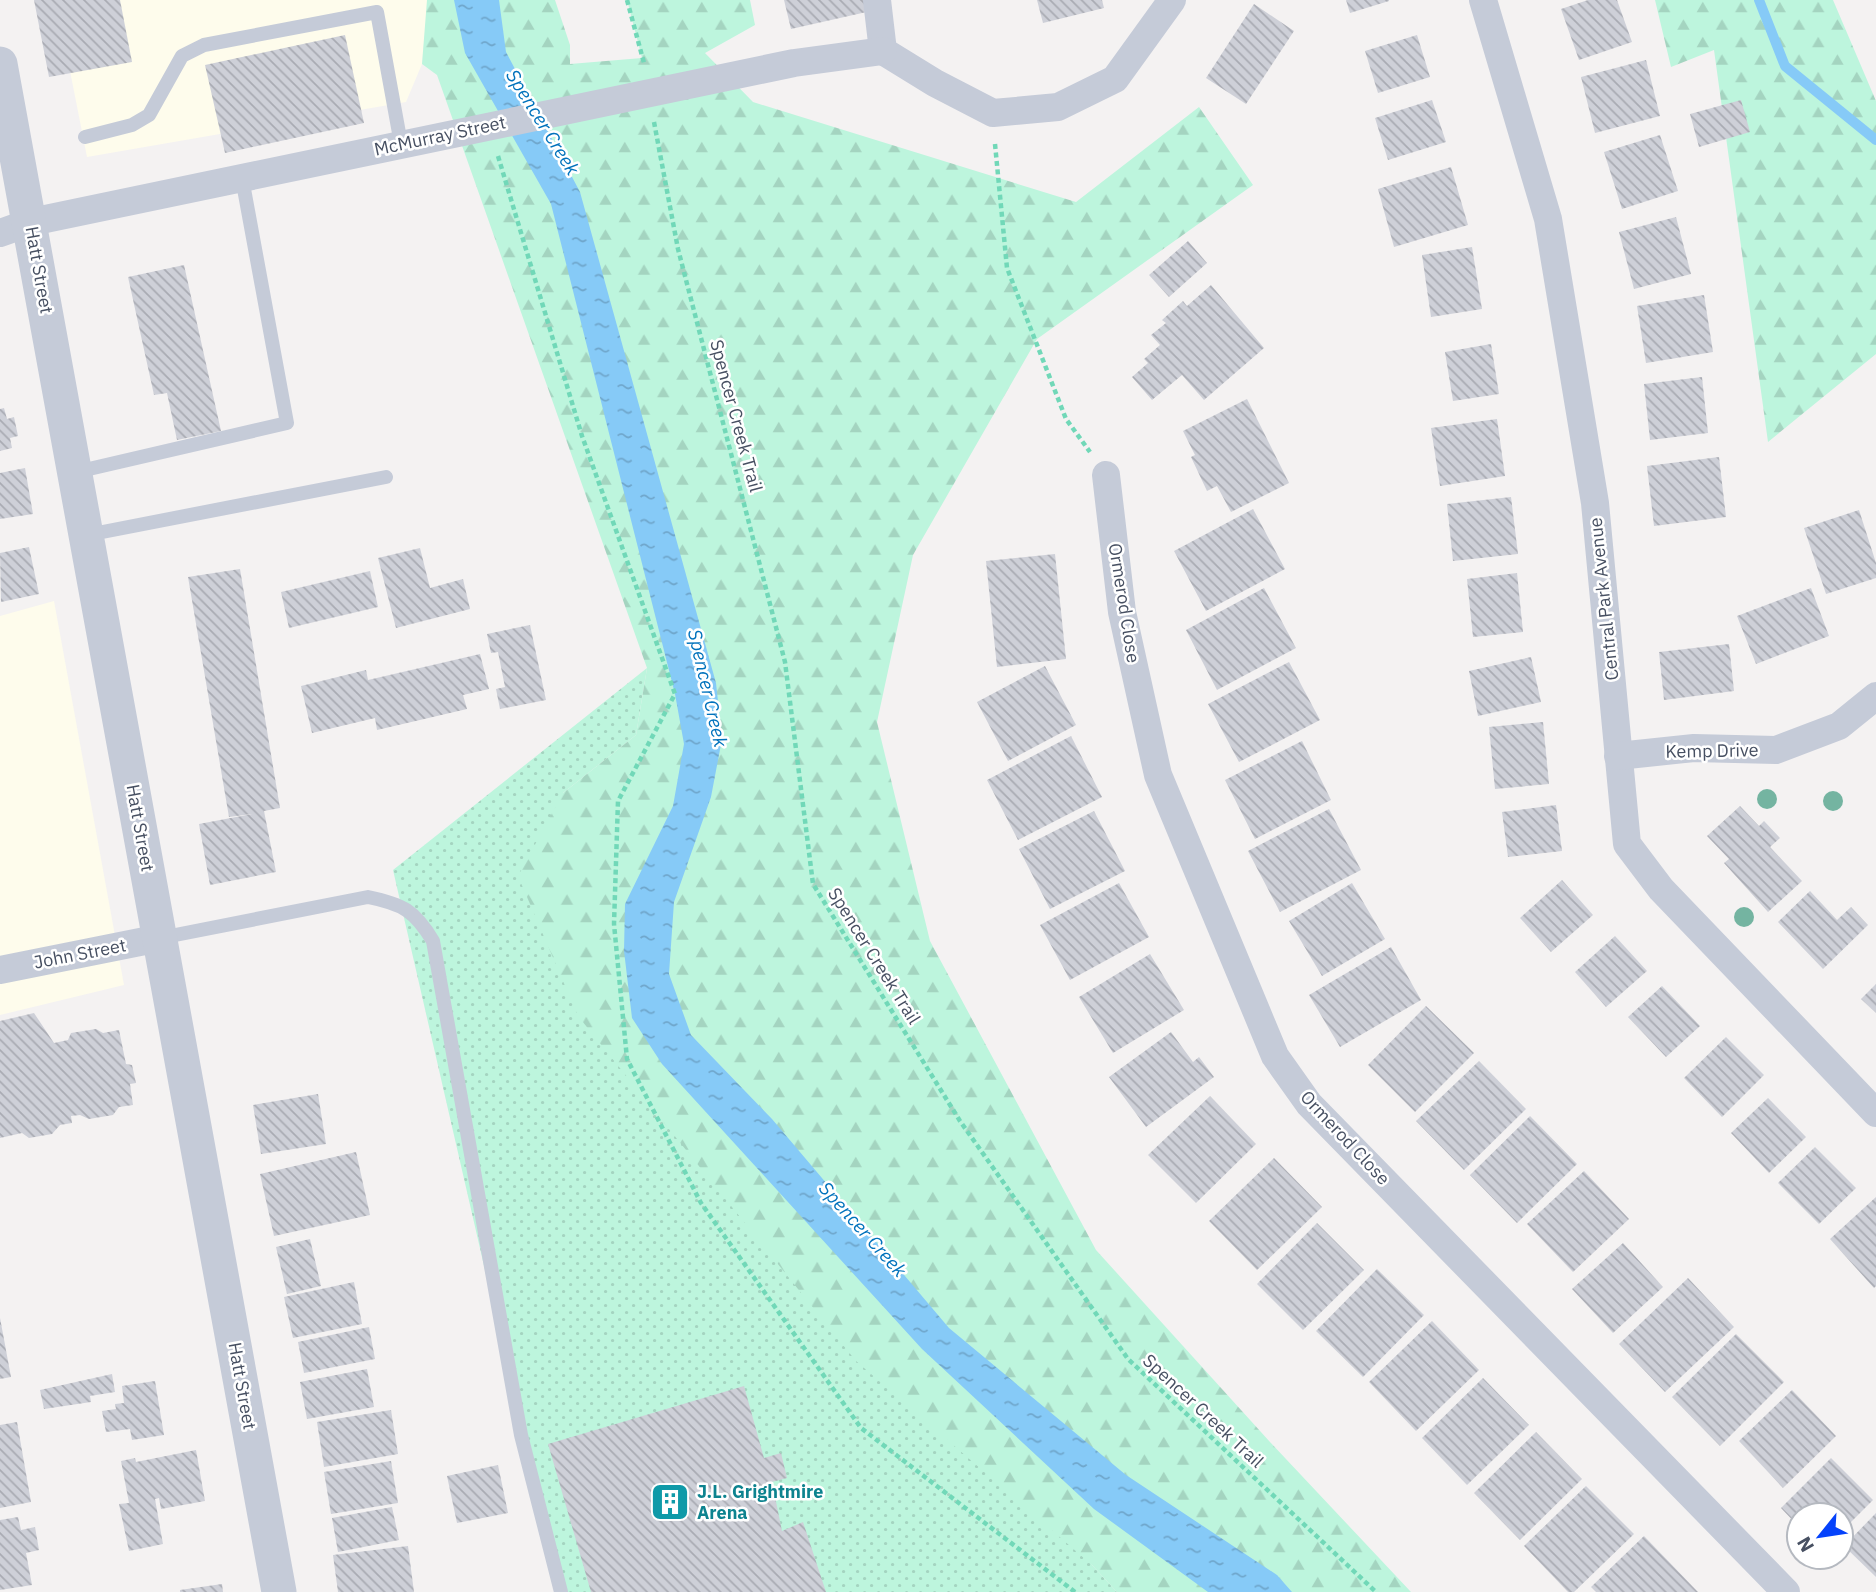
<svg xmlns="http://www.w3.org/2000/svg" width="1876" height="1592" viewBox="0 0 1876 1592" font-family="'IBM Plex Sans',sans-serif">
<defs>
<pattern id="green-dots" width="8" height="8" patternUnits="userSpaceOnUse" patternTransform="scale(1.75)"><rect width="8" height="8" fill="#bdf5dd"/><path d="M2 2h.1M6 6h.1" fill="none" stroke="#a4d4c0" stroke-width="1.8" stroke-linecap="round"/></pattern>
<pattern id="forest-firs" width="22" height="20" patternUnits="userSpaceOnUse" patternTransform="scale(1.75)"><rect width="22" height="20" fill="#bdf5dd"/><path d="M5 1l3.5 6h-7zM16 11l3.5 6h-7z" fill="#a4d4c0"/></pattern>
<pattern id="water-ripples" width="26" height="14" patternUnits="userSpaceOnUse" patternTransform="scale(1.75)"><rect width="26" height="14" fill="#86caf7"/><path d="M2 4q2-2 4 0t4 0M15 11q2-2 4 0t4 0" fill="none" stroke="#6fa6cb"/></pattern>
<pattern id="building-back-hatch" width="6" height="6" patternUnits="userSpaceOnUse" patternTransform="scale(1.75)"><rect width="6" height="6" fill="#ced0d8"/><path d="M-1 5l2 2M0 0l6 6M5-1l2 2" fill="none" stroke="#a9abb3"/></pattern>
</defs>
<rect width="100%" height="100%" fill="#f4f2f2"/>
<g fill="#fefcec">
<polygon points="56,0 427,0 428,1 422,64 406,102 87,157"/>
<polygon points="54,601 124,985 0,1015 0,616"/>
</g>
<polygon fill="url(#green-dots)" points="647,668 636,735 563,793 1092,1565 1117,1592 559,1592 393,870"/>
<g fill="url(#forest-firs)">
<polygon points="427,0 555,0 570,45 570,64 642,58 627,0 750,0 755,25 705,53 753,102 1076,202 1199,107 1253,185 1037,339 913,555 877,722 930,941 1096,1250 1270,1442 1411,1592 1117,1592 1092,1565 856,1361 578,1016 518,876 563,793 636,735 647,668 437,75 422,64"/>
<polygon points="1655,0 1833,0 1876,101 1876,354 1768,442 1714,50 1671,67"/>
</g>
<polygon fill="url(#water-ripples)" points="454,0 499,0 506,52 580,192 716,683 722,739 711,797 674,902 669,974 691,1035 772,1119 949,1328 1126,1475 1277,1575 1292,1592 1208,1592 1094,1509 922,1349 662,1064 632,1018 624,951 625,904 673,806 684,744 675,694 551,204 465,53"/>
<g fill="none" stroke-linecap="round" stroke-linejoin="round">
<polyline stroke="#86caf7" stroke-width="10" points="1759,0 1785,66 1876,140"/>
</g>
<g fill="url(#building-back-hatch)">
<polygon points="34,0 120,0 132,62 49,77"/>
<polygon points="784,0 868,0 871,11 791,29"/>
<polygon points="1037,0 1102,0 1104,8 1043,23"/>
<polygon points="1346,0 1389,0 1389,1 1350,13"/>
<polygon points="1588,0 1617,0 1632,42 1579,60 1561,9"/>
<polygon points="1254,4 1294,31 1246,104 1206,78"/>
<polygon points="345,35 364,123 225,153 205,65"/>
<polygon points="1417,35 1430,77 1378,93 1365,51"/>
<polygon points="1646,60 1660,116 1595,133 1581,77"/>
<polygon points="1432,100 1446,142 1388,160 1375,118"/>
<polygon points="1741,100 1750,132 1699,147 1690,114"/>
<polygon points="1660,135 1678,191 1622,209 1604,152"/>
<polygon points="1451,167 1468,225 1394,247 1378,189"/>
<polygon points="1676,217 1691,274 1634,289 1619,232"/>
<polygon points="1188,241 1207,263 1169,297 1149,275"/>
<polygon points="1472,247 1482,309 1431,317 1422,255"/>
<polygon points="184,265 221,431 177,440 167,393 154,395 128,277"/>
<polygon points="1211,285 1264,348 1204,400 1182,375 1152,400 1132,377 1148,363 1144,359 1160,345 1151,335 1166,323 1162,320 1183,301 1187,306"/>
<polygon points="1704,295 1713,352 1646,363 1637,306"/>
<polygon points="1491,344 1499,394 1453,401 1445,352"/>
<polygon points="1702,377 1708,433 1650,440 1644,384"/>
<polygon points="1247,399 1289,483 1231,512 1217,486 1207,491 1191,457 1195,455 1183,431"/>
<polygon points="4,408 7,419 14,417 18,436 10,438 12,448 0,451 0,409"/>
<polygon points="1497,419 1505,476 1440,486 1431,428"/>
<polygon points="1719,457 1726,517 1654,526 1647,466"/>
<polygon points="25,468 33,514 0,519 0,473"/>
<polygon points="1511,497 1518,554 1453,561 1447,504"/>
<polygon points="1253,509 1285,569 1206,611 1174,551"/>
<polygon points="1859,510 1876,563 1876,578 1826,594 1804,528"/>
<polygon points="29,547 39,594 1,602 0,553"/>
<polygon points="420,548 430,588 463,579 470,609 396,628 378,558"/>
<polygon points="1055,554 1066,659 997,667 986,561"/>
<polygon points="240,569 280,808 264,811 276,872 210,885 199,824 252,814 229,817 188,577"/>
<polygon points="370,571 378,607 289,628 281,592"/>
<polygon points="1517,573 1523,632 1473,637 1467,579"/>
<polygon points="1264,588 1296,648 1217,690 1186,630"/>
<polygon points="1811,588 1829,636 1756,664 1737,616"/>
<polygon points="530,625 546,700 500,709 496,689 505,687 498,652 491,653 487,634"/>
<polygon points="1729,644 1734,691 1664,700 1659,652"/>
<polygon points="480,654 489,689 463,695 467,709 377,730 375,718 312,733 301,686 366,670 368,680"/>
<polygon points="1531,657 1541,702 1478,716 1469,671"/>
<polygon points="1289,662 1320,720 1239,762 1208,704"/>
<polygon points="1045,666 1076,725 1008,761 977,702"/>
<polygon points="1543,722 1549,784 1495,789 1489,727"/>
<polygon points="1071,736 1102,797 1018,840 987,780"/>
<polygon points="1302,741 1331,800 1255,839 1225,780"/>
<polygon points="1556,805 1562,851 1508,857 1502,812"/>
<polygon points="1740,806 1759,826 1764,821 1780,838 1770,847 1802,881 1768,912 1724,863 1729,859 1707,836"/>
<polygon points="1329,809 1361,870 1280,912 1248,851"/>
<polygon points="1094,811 1125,871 1050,909 1019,849"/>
<polygon points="1562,880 1593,915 1551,952 1520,918"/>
<polygon points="1119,883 1149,937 1070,980 1040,925"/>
<polygon points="1352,883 1385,939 1322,976 1289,921"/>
<polygon points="1810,891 1837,920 1851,907 1868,925 1823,969 1778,922"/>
<polygon points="1615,936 1647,971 1606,1007 1575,972"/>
<polygon points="1391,947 1421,1000 1340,1047 1309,995"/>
<polygon points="1150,954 1184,1010 1113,1053 1079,997"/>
<polygon points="1876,984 1876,1013 1861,999"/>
<polygon points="1662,986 1700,1026 1666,1057 1628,1017"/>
<polygon points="1426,1006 1474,1053 1415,1112 1368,1065"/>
<polygon points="34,1013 54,1043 68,1040 71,1033 96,1029 103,1033 119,1030 126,1064 132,1065 136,1083 130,1084 133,1105 119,1107 113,1115 89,1119 80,1115 71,1116 72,1123 60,1125 52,1134 29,1138 22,1133 0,1138 0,1021"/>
<polygon points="1171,1032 1193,1062 1199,1057 1214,1077 1146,1127 1109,1077"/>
<polygon points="1726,1037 1764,1075 1722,1117 1684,1078"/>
<polygon points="1479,1061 1526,1109 1464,1170 1416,1121"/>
<polygon points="318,1094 326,1144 261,1154 253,1105"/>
<polygon points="1210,1096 1256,1144 1196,1203 1148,1155"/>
<polygon points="1768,1098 1806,1137 1769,1173 1731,1133"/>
<polygon points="1530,1116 1577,1164 1517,1223 1470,1175"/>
<polygon points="1815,1147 1856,1188 1819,1224 1778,1183"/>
<polygon points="356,1152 370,1215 274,1236 260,1174"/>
<polygon points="1274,1158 1322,1207 1257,1270 1209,1221"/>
<polygon points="1584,1171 1629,1219 1573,1272 1527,1224"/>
<polygon points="1876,1197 1876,1286 1874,1288 1830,1239"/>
<polygon points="1317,1223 1364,1270 1303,1330 1257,1284"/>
<polygon points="310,1239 321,1286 287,1294 276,1247"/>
<polygon points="1623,1243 1663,1287 1613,1333 1572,1289"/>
<polygon points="1377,1269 1424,1315 1363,1377 1316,1331"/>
<polygon points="1688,1278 1734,1327 1665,1392 1619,1344"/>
<polygon points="354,1282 362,1324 293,1338 284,1297"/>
<polygon points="0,1318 11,1377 0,1379"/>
<polygon points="1432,1321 1479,1370 1416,1431 1369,1382"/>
<polygon points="369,1327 375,1359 304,1373 298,1342"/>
<polygon points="1736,1334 1784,1382 1720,1446 1672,1397"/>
<polygon points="367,1369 374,1407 307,1419 300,1382"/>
<polygon points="112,1374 115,1392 90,1396 91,1402 44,1409 40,1390"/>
<polygon points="1483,1378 1529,1425 1467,1485 1422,1438"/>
<polygon points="155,1381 164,1435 132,1440 130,1429 106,1432 102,1411 116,1409 115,1404 124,1403 122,1386"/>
<polygon points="744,1386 764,1458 781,1453 787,1478 772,1482 782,1531 803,1522 826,1592 591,1592 548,1444"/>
<polygon points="1792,1390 1836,1436 1783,1488 1739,1441"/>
<polygon points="391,1410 398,1454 324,1467 317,1422"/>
<polygon points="17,1422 31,1502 0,1508 0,1425"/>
<polygon points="1536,1432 1582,1479 1520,1540 1474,1493"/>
<polygon points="196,1450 205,1501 161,1509 159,1498 155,1499 163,1544 129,1551 119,1504 129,1503 121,1461 135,1458 136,1462"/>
<polygon points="1831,1458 1873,1500 1841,1532 1841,1515 1799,1515 1799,1527 1781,1508"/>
<polygon points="391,1461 398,1503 331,1514 324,1472"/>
<polygon points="498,1465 508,1513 457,1523 447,1476"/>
<polygon points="1586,1486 1634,1534 1574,1592 1568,1592 1524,1546"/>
<polygon points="392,1507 399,1540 338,1552 332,1518"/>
<polygon points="1876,1513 1876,1577 1844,1546"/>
<polygon points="18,1517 21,1530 35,1527 39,1550 26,1553 32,1585 0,1590 0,1520"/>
<polygon points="1644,1536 1698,1592 1596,1592 1591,1587"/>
<polygon points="408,1546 414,1592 338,1592 333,1555"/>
<polygon points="222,1584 223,1592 180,1592 180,1590"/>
</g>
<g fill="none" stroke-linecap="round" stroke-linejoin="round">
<g stroke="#71d8b8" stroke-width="4.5" stroke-dasharray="5 3.5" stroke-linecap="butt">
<polyline points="627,0 644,63"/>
<polyline points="654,122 678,249 785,662 813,884 960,1121 1128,1359 1376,1592"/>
<polyline points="995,144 1007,268 1066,419 1090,452"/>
<polyline points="498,156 582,436 675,694 618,801 614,924 627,1059 701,1203 861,1428 1075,1592"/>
</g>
<g stroke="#c5cbd8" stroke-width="14">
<polyline points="85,137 132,125 149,115 182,56 204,45 377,12 401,144"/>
<polyline points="76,472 287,423 242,178"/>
<polyline points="87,535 386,477"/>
<path d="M160,938L368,897C403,904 415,911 433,941L521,1435L561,1592"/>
</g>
<g stroke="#c5cbd8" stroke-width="28">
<polyline points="877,0 883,51"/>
<polyline points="1483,0 1548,219 1595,503 1627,844 1661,889 1876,1113"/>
<polyline points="883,51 935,83 993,113 1058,107 1115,79 1172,0"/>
<polyline points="0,233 31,222 794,63 883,51"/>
<polyline points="1106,475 1122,612 1158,775 1275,1056 1309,1104 1786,1592"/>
<polyline points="1618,756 1694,748 1776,750 1839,726 1876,696"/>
<polyline points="0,970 160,938"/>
</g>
<polyline stroke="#c5cbd8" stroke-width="35" points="0,64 279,1592"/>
</g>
<g fill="#74b4a1">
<circle cx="1767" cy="799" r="10"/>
<circle cx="1833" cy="801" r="10"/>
<circle cx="1744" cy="917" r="10"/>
</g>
<defs>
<g id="building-square" transform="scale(2.0125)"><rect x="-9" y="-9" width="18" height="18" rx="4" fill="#0f9aa8" stroke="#fff"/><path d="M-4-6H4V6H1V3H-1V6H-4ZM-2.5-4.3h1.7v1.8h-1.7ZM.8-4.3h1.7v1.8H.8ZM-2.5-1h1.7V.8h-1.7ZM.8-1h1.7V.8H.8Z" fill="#fff"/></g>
</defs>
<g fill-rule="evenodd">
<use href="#building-square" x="670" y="1502"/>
</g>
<g text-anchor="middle" stroke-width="5" stroke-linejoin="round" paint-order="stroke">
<g font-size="18" fill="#475062" stroke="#fff">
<text transform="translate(440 136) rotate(-12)" y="6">McMurray Street</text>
<text transform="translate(39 270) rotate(80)" y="6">Hatt Street</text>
<text transform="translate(736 416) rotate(75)" y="6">Spencer Creek Trail</text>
<text transform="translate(1604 599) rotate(-96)" y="6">Central Park Avenue</text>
<text transform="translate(1124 603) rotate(81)" y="6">Ormerod Close</text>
<text transform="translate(1712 751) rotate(-1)" y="6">Kemp Drive</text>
<text transform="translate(140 828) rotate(80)" y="6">Hatt Street</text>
<text transform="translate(80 954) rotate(-11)" y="6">John Street</text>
<text transform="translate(874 956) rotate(58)" y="6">Spencer Creek Trail</text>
<text transform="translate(1345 1138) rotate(47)" y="6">Ormerod Close</text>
<text transform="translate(242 1386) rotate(80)" y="6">Hatt Street</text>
<text transform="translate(1203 1411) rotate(43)" y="6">Spencer Creek Trail</text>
</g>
<g font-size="18" font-weight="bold" fill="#0d838f" stroke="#fff" text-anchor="start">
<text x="697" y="1498">J.L. Grightmire<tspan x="697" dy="21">Arena</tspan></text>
</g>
<g font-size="19" font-style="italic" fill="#0072bc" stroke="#fff">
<text transform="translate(543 122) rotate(58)" y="7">Spencer Creek</text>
<text transform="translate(708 688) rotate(77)" y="7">Spencer Creek</text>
<text transform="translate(863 1229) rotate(48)" y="7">Spencer Creek</text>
</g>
</g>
<g transform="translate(1820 1536) rotate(240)"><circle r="33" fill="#ffffff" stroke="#b5b9c0" stroke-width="2"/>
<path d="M0-5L12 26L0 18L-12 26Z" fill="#0542fb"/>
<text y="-10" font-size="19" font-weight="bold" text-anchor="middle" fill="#475062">N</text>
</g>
</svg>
